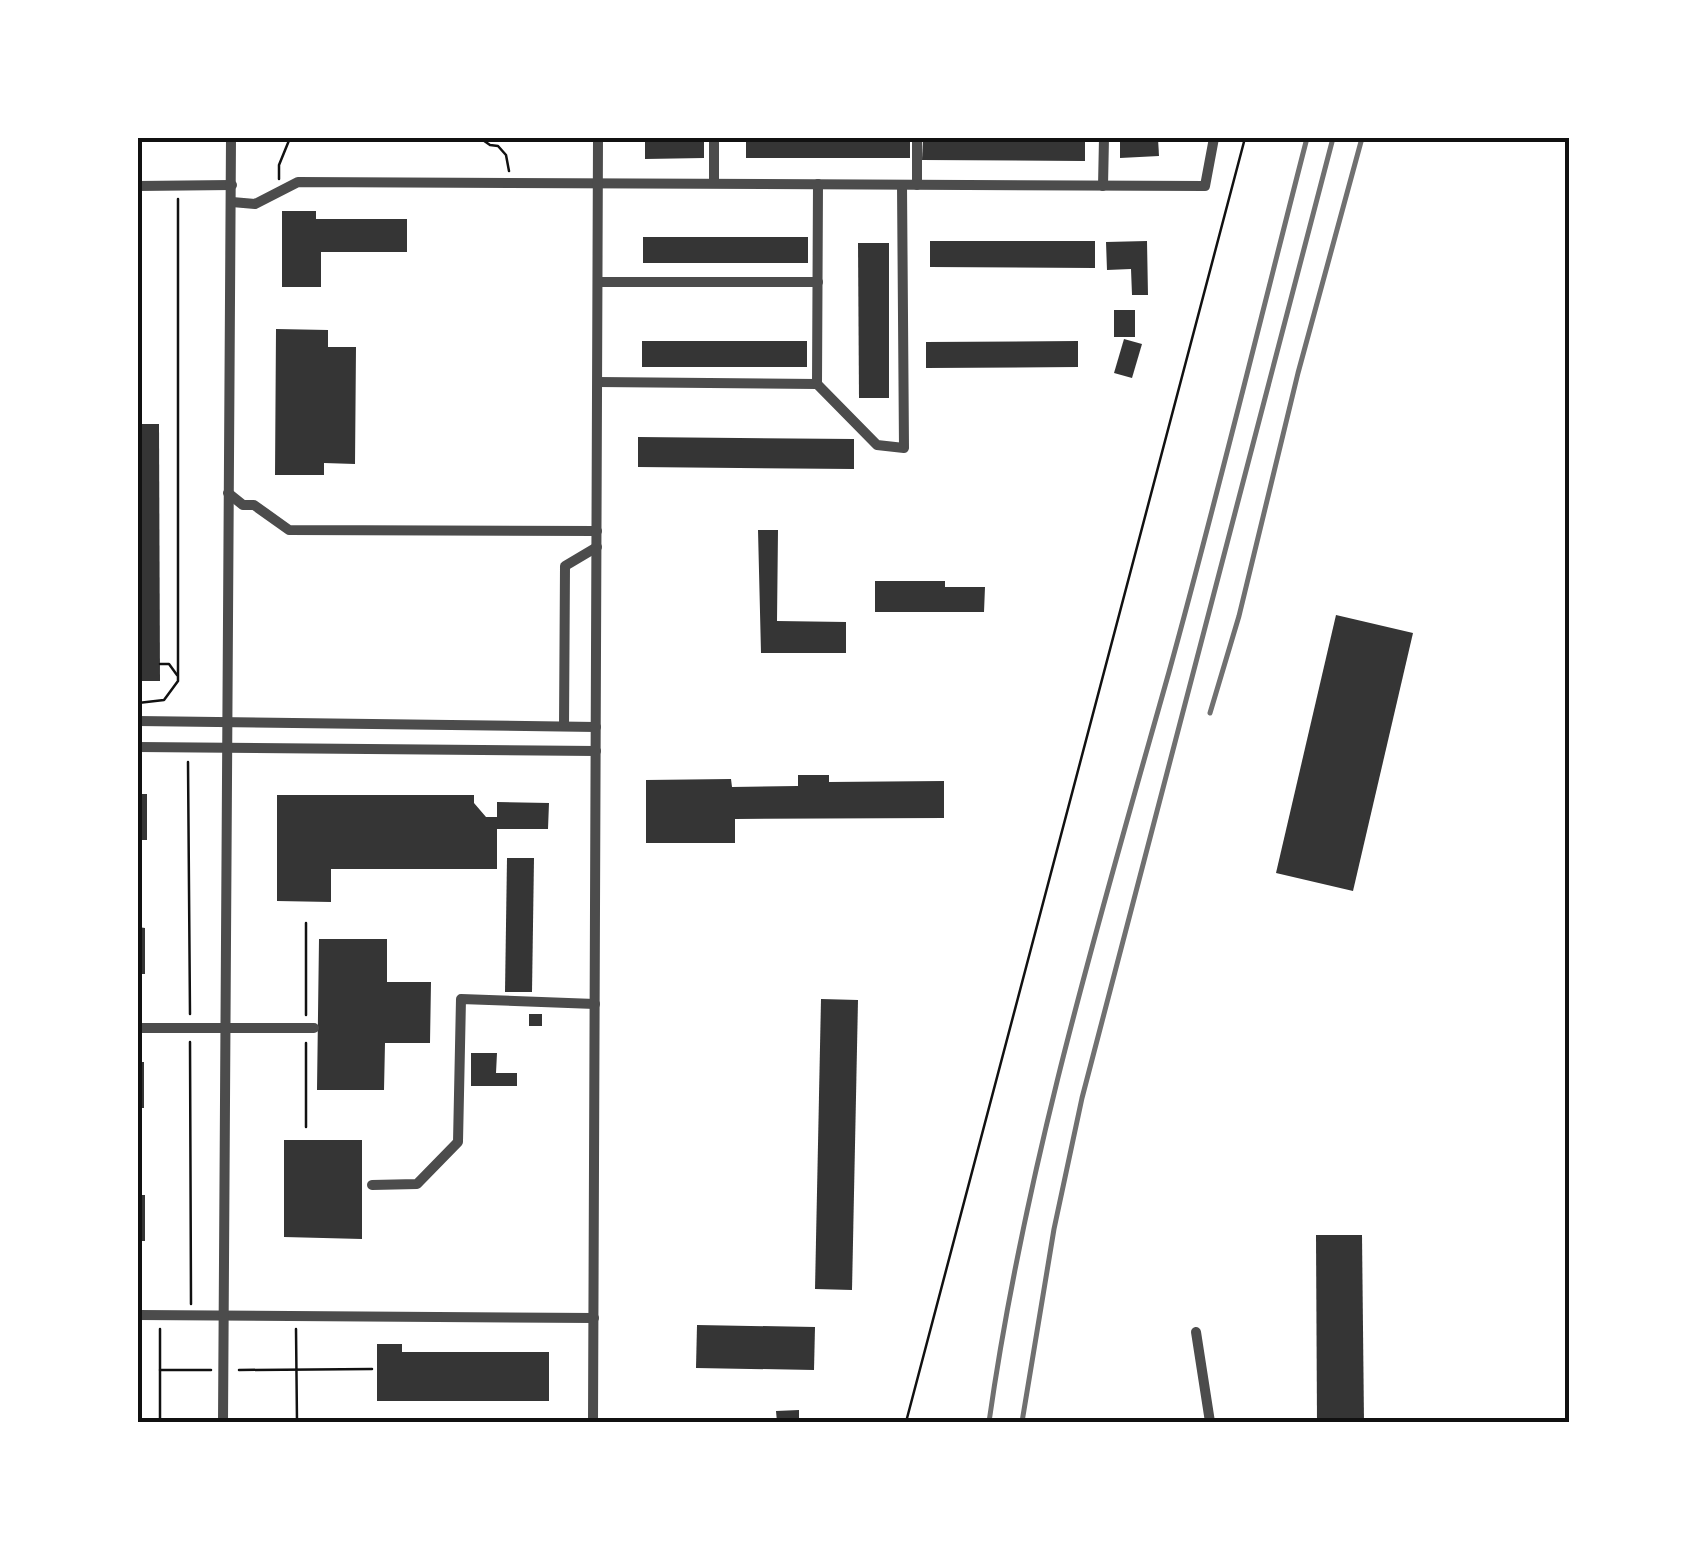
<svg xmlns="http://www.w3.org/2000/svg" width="1707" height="1560" viewBox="0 0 1707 1560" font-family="'Crimson Pro',serif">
<rect width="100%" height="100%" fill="#fff"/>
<g fill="#353535">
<polygon points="645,138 704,138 704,158 645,159"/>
<rect x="746" y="138" width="164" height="20"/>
<polygon points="923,138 1085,138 1085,161 922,160"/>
<polygon points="1120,138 1158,138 1159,156 1120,158"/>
<polygon points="282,211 316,211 316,219 407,219 407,252 321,252 321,287 282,287"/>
<rect x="643" y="237" width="165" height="26"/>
<polygon points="930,241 1095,241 1095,268 930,267"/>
<polygon points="1147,241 1148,295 1132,295 1131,269 1107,270 1106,242"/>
<polygon points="858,243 889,243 889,398 859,398"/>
<rect x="1114" y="310" width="21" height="27"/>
<polygon points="276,329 328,330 328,347 356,347 355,464 324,463 324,475 275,475"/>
<polygon points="1124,339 1142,344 1132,378 1114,373"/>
<rect x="642" y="341" width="165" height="26"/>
<polygon points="1078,341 1078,367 926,368 926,342"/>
<polygon points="138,424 159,424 160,681 138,681"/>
<polygon points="638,437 854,439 854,469 638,467"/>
<polygon points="758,530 778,530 777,621 846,622 846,653 761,653"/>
<polygon points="875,581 945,581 945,587 985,587 984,612 875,612"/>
<polygon points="1336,615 1413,633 1353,891 1276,873"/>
<polygon points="798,775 829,775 829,782 944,781 944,818 735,819 735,843 646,843 646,780 731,779 732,787 798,786"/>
<rect x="138" y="794" width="9" height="46"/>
<polygon points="277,795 474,795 474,803 486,817 497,817 497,802 549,803 548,829 497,829 497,869 331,869 331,902 277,901"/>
<polygon points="507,858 534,858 532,992 505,992"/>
<polygon points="138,927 145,928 145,974 138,974"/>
<polygon points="319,939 387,939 387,982 431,982 430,1043 385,1043 384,1090 317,1090"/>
<polygon points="821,999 858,1000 852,1290 815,1289"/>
<rect x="529" y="1014" width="13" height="12"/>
<polygon points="471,1053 497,1053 496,1073 517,1073 517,1086 471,1086"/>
<rect x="138" y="1062" width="6" height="46"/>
<polygon points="284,1140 362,1140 362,1239 284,1237"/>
<rect x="138" y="1195" width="7" height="46"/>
<polygon points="1316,1235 1362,1235 1364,1422 1317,1422"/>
<polygon points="697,1325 815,1327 814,1370 696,1368"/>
<polygon points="377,1344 402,1344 402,1352 549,1352 549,1401 377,1401"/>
<polygon points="799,1410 799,1422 777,1422 776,1411"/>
<rect x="719" y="1418" width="56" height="4"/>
</g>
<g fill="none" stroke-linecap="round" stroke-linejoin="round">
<g stroke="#111" stroke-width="2.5">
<polyline points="480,138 490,145 498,146 506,155 509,171"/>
<polyline points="279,179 279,165 290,138"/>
<polyline points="160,664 169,664 177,675"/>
<polyline points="138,703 164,700 178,681 178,199"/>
<polyline points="188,762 190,1014"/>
<polyline points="306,1015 306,923"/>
<polyline points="190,1042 191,1304"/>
<polyline points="306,1127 306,1043"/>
<polyline points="160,1329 160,1422"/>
<polyline points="296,1329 297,1422"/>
<polyline points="160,1370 211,1370"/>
<polyline points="239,1370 372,1369"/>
<polyline points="906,1422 1245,138"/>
</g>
<g stroke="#4c4c4c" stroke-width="10">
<polyline points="917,138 917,185"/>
<polyline points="714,183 714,138"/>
<polyline points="818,184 817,384 877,445 904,448 902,185"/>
<polyline points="138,186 232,185"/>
<polyline points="1103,186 1104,138"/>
<polyline points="232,202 255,204 298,182 1205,186 1214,138"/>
<polyline points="598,282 818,282"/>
<polyline points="598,382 817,384"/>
<polyline points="228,493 243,505 254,505 289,530 597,531"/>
<polyline points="138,721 596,727"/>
<polyline points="564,726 565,566 597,547"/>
<polyline points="138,747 596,751"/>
<polyline points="138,1028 314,1028"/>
<polyline points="372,1185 417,1184 458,1142 461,999 595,1004"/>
<polyline points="138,1315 594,1318"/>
<polyline points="1196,1332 1210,1422"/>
<polyline points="223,1422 231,138"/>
<polyline points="593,1422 598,138"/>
</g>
<g stroke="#707070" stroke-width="5">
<polyline points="1210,713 1239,616 1298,373 1362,138"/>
<path d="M989,1422C1025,1168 1099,920 1169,672C1218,495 1261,316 1307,138"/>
<polyline points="1022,1422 1054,1229 1082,1098 1333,138"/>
</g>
</g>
<rect width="1707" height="1560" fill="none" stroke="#ffffff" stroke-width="280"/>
<rect x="140" y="140" width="1427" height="1280" fill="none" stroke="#111" stroke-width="4"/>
</svg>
